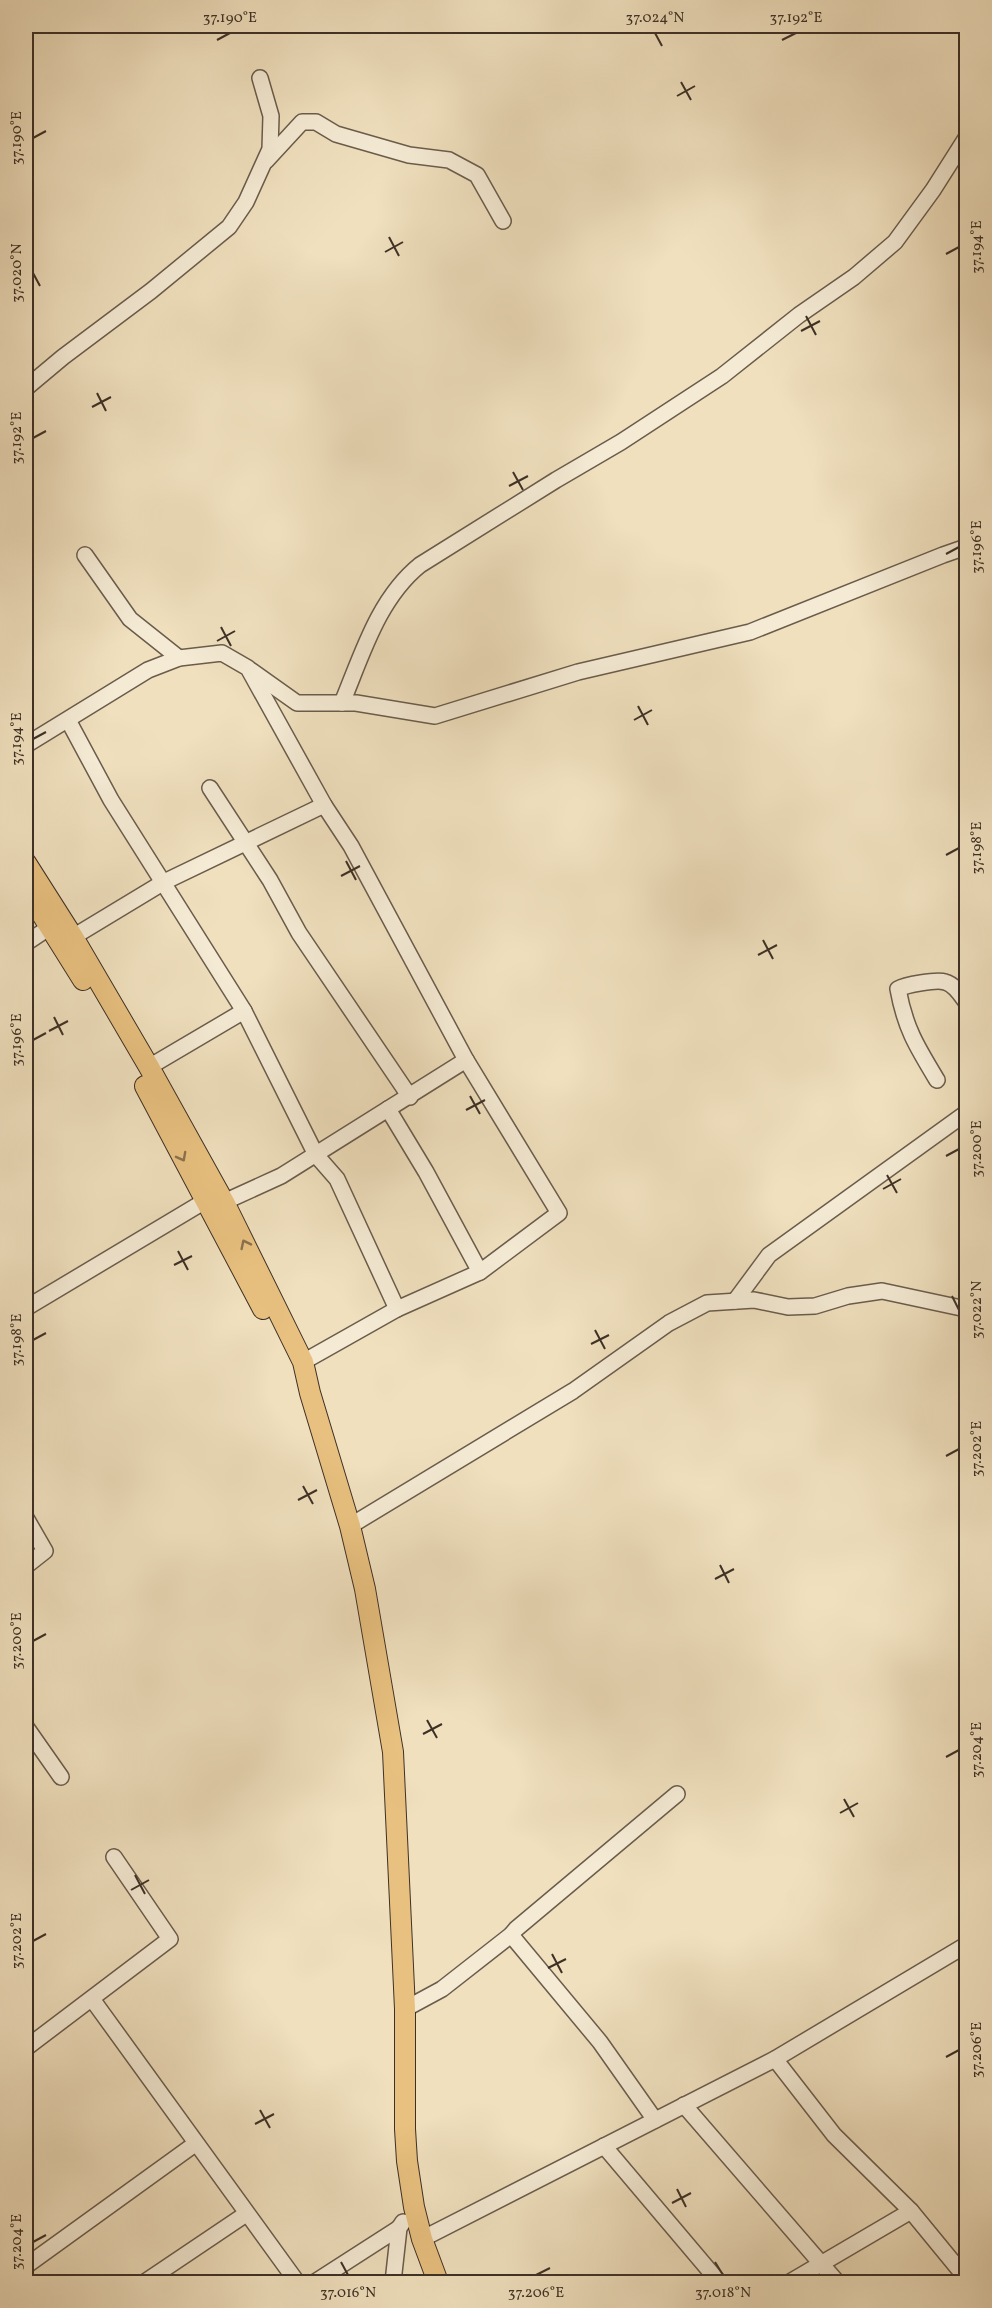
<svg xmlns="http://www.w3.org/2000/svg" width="992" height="2308" viewBox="0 0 992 2308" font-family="Vollkorn,serif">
<rect width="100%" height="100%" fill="#f0e0be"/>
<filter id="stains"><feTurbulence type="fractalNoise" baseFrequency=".00333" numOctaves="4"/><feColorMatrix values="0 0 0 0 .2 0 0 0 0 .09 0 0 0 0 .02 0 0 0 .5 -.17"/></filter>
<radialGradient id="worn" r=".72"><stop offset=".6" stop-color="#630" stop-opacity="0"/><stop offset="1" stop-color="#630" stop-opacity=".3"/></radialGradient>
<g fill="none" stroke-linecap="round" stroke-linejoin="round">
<g stroke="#6a5c4c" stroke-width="18">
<g id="minor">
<polyline points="266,161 302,122 316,122 336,134 409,155 449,160 477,175 503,221"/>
<polyline points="26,388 63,357 151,291 229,227 246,202 270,149 271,116 260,78"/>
<polyline points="85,555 130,619 179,658"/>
<polyline points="252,671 297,703 356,703 435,716 578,672 750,632 943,555 966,547"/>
<path d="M342,703C362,655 378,599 420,565L556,480L621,442L722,376L799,315L854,277L895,242L933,190L966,138"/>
<polyline points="68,720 111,800 244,1011 316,1155 337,1179 397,1309"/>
<polyline points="26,745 148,670 179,658 222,653 248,668 324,805 351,846 466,1060 559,1213 480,1272 426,1172 388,1109"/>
<polyline points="210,788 270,880 299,933 410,1097"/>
<polyline points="73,937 164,882 324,805"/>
<polyline points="26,943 50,927"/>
<polyline points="149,1067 244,1011"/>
<path d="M937,1080C917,1047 905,1028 898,989C905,985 937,979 945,982C954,984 961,995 966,1002"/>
<polyline points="224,1202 281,1176 466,1060"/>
<polyline points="735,1301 769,1255 966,1113"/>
<polyline points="26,1308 205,1201"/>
<polyline points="303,1362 397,1309 480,1272"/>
<polyline points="26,1518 45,1551 26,1566"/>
<polyline points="350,1526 573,1391 669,1323 707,1303 754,1300 788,1307 815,1306 848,1296 882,1291 966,1309"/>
<polyline points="26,1727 61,1777"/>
<polyline points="511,1935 600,2042 655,2120"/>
<polyline points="92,1999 297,2282"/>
<polyline points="405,2009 442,1989 511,1935 516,1929 677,1794"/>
<polyline points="26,2048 170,1939 114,1857"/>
<polyline points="775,2059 834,2135 911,2211 966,2278"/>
<polyline points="684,2105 837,2282"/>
<polyline points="604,2146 719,2282"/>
<polyline points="422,2239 775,2059 966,1945"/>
<polyline points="26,2266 195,2144"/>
<polyline points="145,2282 246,2214"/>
<polyline points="315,2282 399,2228"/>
<polyline points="393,2282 399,2228 403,2222"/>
<polyline points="790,2282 911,2211"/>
</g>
</g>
<g stroke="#3d3026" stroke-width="22">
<g id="major">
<polyline points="26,863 73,937 149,1067 224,1202 303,1362 310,1393 350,1526 365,1589 393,1752 405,2009 405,2129 407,2161 414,2207 422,2239 438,2282"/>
<polyline points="26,889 83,980"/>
<polyline points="145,1086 263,1309"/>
</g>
</g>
<use href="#minor" stroke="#f5ebd5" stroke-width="15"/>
<use href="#major" stroke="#e8c07f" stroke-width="20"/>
</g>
<defs><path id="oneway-chevron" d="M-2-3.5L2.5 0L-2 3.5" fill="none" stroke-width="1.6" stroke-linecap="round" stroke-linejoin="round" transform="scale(1.5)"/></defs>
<g stroke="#8a714e">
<use href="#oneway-chevron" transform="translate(182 1157) rotate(62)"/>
<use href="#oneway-chevron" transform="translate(245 1244) rotate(-116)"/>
</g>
<path fill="none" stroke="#3d3026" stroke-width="2" d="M655,33L662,46M217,40L230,33M782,40L796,33M681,82L691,100M677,96L695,86M33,138L46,131M389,237L399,256M385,252L403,242M946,254L959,247M33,273L40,286M806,316L816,335M801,331L820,321M97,393L106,411M92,407L111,397M33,438L46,431M513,472L523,490M509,486L528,476M946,554L959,547M221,627L231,646M217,641L235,631M638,706L648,725M634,720L652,710M33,739L46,732M946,855L959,848M346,861L356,880M341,876L360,866M763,940L773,959M758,955L777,945M54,1017L63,1035M49,1031L68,1021M33,1040L46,1033M470,1096L480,1114M466,1110L485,1100M946,1156L959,1149M887,1175L897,1193M883,1189L901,1179M178,1251L188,1270M174,1265L192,1256M952,1296L959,1310M595,1330L605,1349M33,1340L46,1333M591,1344L609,1335M946,1456L959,1449M303,1486L313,1504M298,1500L317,1490M720,1565L729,1583M715,1579L734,1569M33,1641L46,1634M427,1720L437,1738M423,1734L442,1724M946,1757L959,1750M844,1799L854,1817M840,1813L858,1803M135,1875L145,1894M131,1890L149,1880M33,1941L46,1934M552,1954L562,1973M548,1968L566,1959M946,2057L959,2050M260,2110L270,2128M255,2124L274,2114M677,2189L686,2207M672,2203L691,2193M33,2242L46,2235M341,2262L348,2275M715,2262L723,2275M536,2275L550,2268"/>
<rect width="992" height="2308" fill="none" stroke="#f0e0be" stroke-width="66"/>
<rect x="33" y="33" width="926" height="2242" fill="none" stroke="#3d3026" stroke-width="2"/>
<g font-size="15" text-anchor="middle" fill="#3d3026">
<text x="230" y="22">37.190°E</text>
<text x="655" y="22">37.024°N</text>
<text x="796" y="22">37.192°E</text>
<text transform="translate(16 138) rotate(-90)" y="5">37.190°E</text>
<text transform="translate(976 247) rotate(-90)" y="5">37.194°E</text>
<text transform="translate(16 273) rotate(-90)" y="5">37.020°N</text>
<text transform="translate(16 438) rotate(-90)" y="5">37.192°E</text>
<text transform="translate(976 547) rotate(-90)" y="5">37.196°E</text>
<text transform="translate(16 739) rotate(-90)" y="5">37.194°E</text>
<text transform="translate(976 848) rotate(-90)" y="5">37.198°E</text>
<text transform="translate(16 1040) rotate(-90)" y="5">37.196°E</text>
<text transform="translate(976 1149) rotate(-90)" y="5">37.200°E</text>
<text transform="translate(976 1310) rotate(-90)" y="5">37.022°N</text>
<text transform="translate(16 1340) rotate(-90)" y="5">37.198°E</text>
<text transform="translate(976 1449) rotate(-90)" y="5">37.202°E</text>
<text transform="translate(16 1641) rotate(-90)" y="5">37.200°E</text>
<text transform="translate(976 1750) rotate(-90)" y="5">37.204°E</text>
<text transform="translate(16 1941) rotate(-90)" y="5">37.202°E</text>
<text transform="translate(976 2050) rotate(-90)" y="5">37.206°E</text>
<text transform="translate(16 2242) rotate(-90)" y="5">37.204°E</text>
<text x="348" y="2297">37.016°N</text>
<text x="536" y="2297">37.206°E</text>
<text x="723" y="2297">37.018°N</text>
</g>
<rect width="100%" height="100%" filter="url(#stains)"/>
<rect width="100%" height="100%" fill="url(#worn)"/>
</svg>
